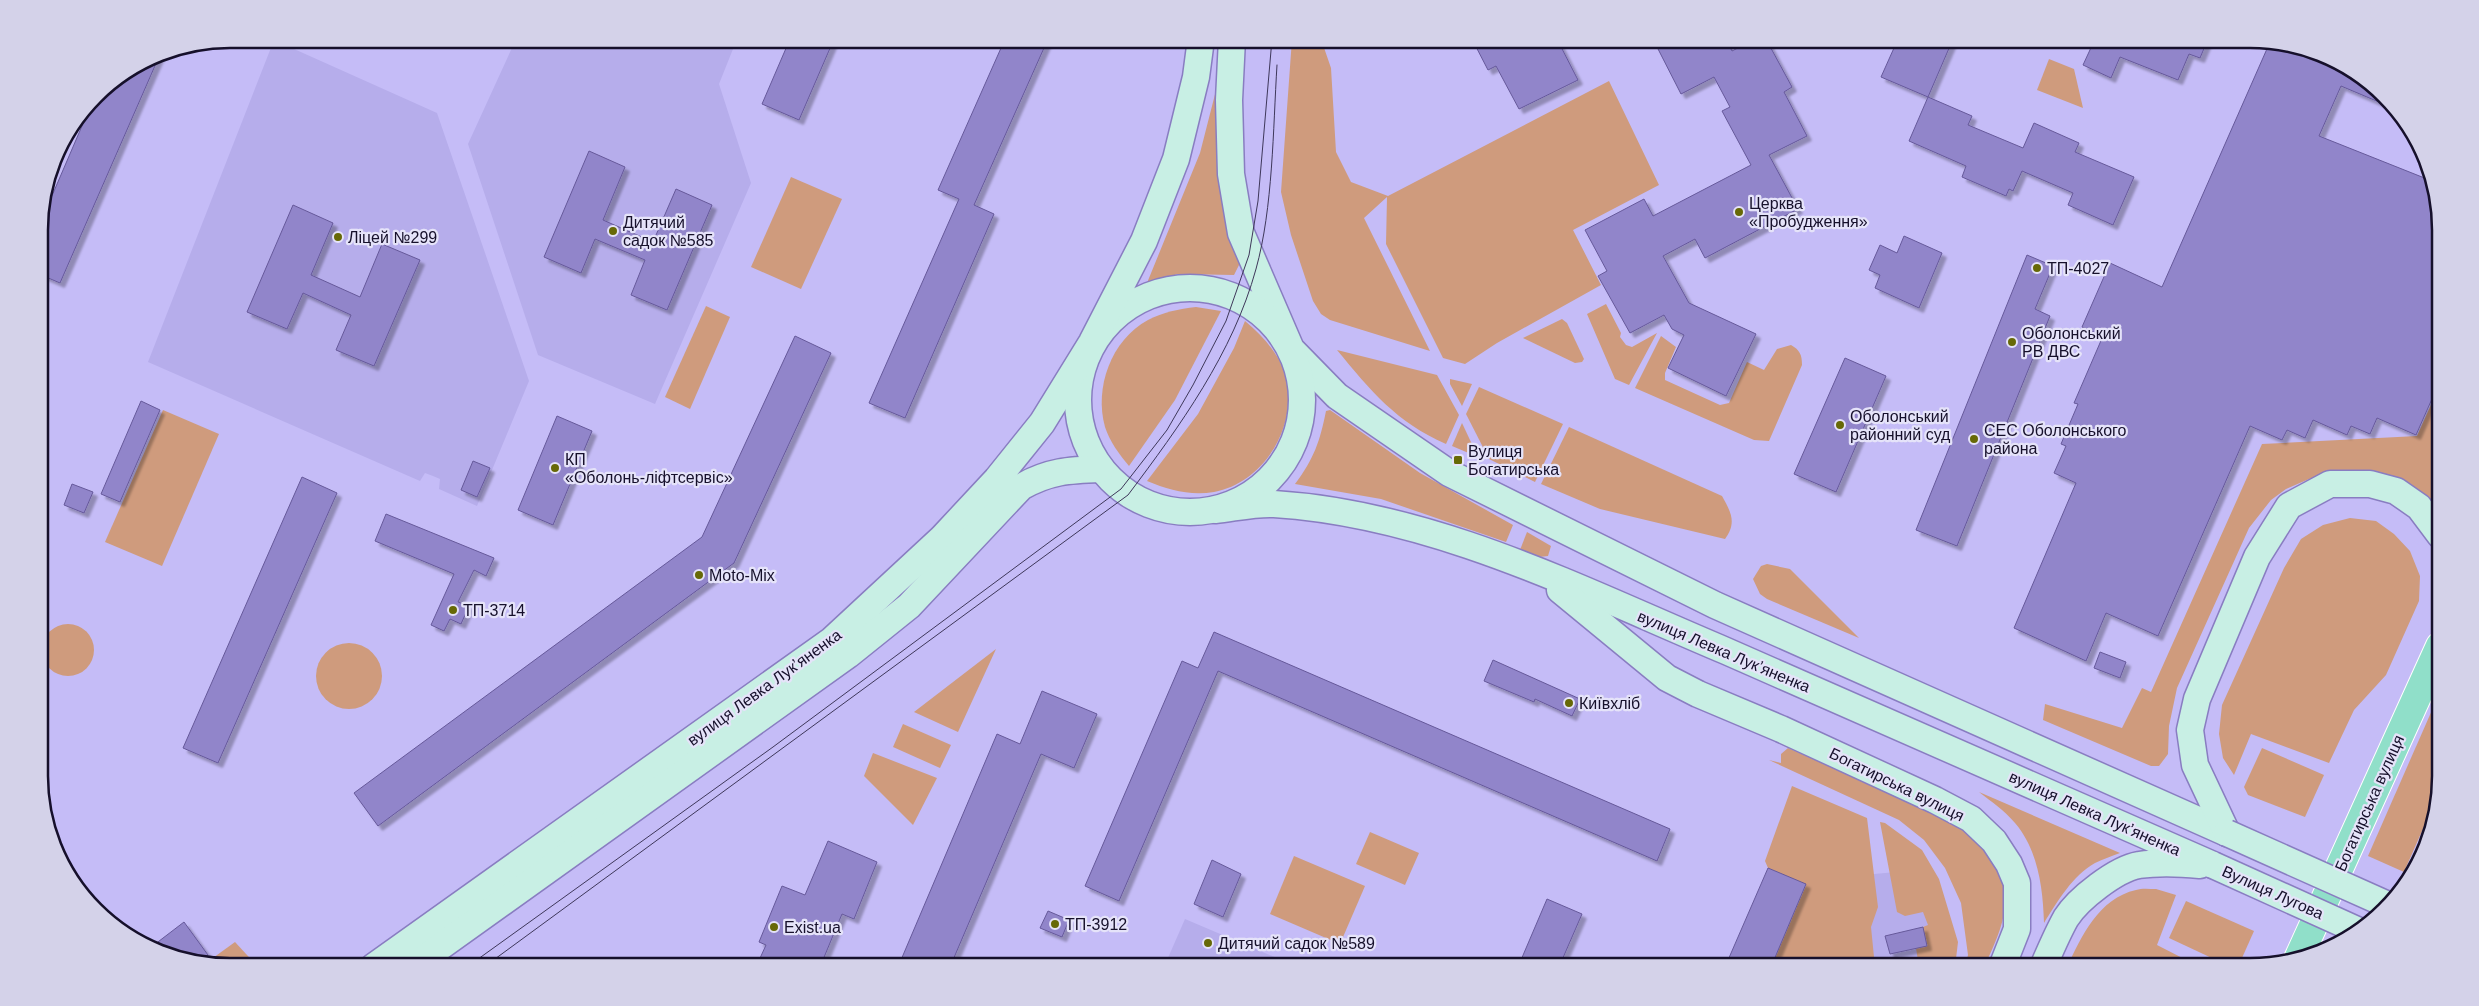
<svg xmlns="http://www.w3.org/2000/svg" width="2479" height="1006" viewBox="0 0 2479 1006" font-family="Arial,sans-serif">
<defs>
<filter id="shadow"><feDropShadow dx="4.5" dy="4.5" stdDeviation="1" flood-color="#0004"/></filter>
</defs>
<rect width="100%" height="100%" fill="#c5bcf7"/>
<g fill="#b6adeb">
<polygon points="516,39 737,39 719,84 751,183 655,404 538,355 468,144"/>
<polygon points="274,40 437,113 529,381 477,506 439,489 440,479 433,476 425,473 420,481 148,362"/>
<polygon points="1918,870 1953,967 1823,967 1828,932 1853,890 1874,874"/>
<polygon points="1185,919 1298,967 1164,967"/>
</g>
<g fill="#cf9b7d">
<polygon points="1292,39 1321,39 1331,68 1336,152 1351,182 1388,196 1609,81 1659,185 1573,230 1601,285 1497,343 1465,364 1443,358 1386,244 1387,197 1364,218 1430,351 1330,320 1321,314 1313,301 1291,235 1281,192"/>
<polygon points="2049,59 2074,69 2083,108 2037,90"/>
<polygon points="1223,63 1240,263 1234,275 1178,274 1147,283 1200,153"/>
<polygon points="791,177 842,199 801,289 751,267"/>
<polygon points="1606,304 1621,333 1620,337 1626,345 1632,347 1657,333 1629,385 1615,379 1587,314"/>
<polygon points="706,306 730,317 690,409 665,397"/>
<path d="M1196,307L1221,311L1175,400L1129,466C1119,454 1110,442 1105,427C1094,388 1111,340 1148,320C1163,312 1179,309 1196,307Z"/>
<polygon points="1562,319 1567,323 1584,359 1582,362 1575,363 1523,338"/>
<path d="M1245,321C1258,332 1269,343 1278,358C1307,410 1271,481 1214,492C1190,496 1169,490 1147,481L1198,414L1234,348Z"/>
<path d="M1661,336L1676,347L1665,373V380L1720,405L1729,403L1747,362L1764,370L1777,349L1791,345C1800,350 1802,355 1802,365L1769,441L1754,440L1635,388Z"/>
<path d="M1337,350L1437,375L1459,415L1446,444C1396,422 1371,391 1337,350Z"/>
<polygon points="1450,379 1472,384 1462,406 1450,384"/>
<polygon points="1479,387 1563,424 1535,482 1489,459 1466,414"/>
<polygon points="2439,387 2439,510 2422,495 2367,472 2349,470 2330,472 2309,479 2286,489 2271,500 2249,528 2177,688 2169,726 2168,754 2159,766 2151,766 2043,720 2045,704 2122,728 2142,688 2151,692 2262,444 2417,436"/>
<polygon points="163,410 219,434 162,566 105,542"/>
<path d="M1330,410L1420,473L1513,525L1506,542L1381,499L1295,484C1314,459 1320,441 1326,411Z"/>
<polygon points="1462,423 1478,457 1452,446"/>
<path d="M1569,427L1722,496C1731,512 1737,523 1725,539L1600,509L1541,484Z"/>
<polygon points="2350,518 2376,521 2394,534 2410,551 2420,576 2419,601 2386,675 2354,710 2329,763 2251,734 2234,775 2223,758 2219,734 2222,705 2284,568 2301,539 2323,525"/>
<polygon points="1527,532 1551,546 1548,556 1539,557 1520,550"/>
<polygon points="1767,564 1790,569 1859,638 1767,599 1760,594 1753,579 1761,566"/>
<circle cx="68" cy="650" r="26"/>
<circle cx="349" cy="676" r="33"/>
<polygon points="996,649 958,732 914,712"/>
<polygon points="2440,692 2440,776 2437,797 2404,872 2368,856"/>
<polygon points="903,724 951,745 940,768 893,747"/>
<path d="M1788,748C1826,765 1865,781 1904,797C1924,806 1948,814 1965,827C1983,841 2000,865 2004,887C2010,913 1995,944 1984,967H1965L1968,955L1961,903L1945,868L1924,840L1899,820L1769,760L1781,763V754Z"/>
<polygon points="2262,748 2324,775 2305,817 2248,795 2244,787"/>
<polygon points="873,753 937,778 913,825 864,776"/>
<polygon points="1792,786 1867,818 1878,907 1871,927 1875,967 1771,967 1806,885 1768,868 1765,861"/>
<path d="M1979,792L2120,853C2112,856 2103,859 2095,863C2073,875 2057,902 2044,923C2043,888 2038,850 2015,823C2005,811 1992,802 1979,792Z"/>
<polygon points="1880,822 1885,823 1922,850 1939,879 1958,942 1955,967 1919,967 1916,948 1923,927 1928,925 1923,912 1905,916 1897,912"/>
<polygon points="1370,832 1419,853 1405,885 1356,864"/>
<polygon points="1294,856 1365,886 1340,944 1270,914"/>
<path d="M2156,889L2176,895L2157,945L2200,967H2067C2081,937 2099,898 2136,890C2142,888 2149,889 2156,889Z"/>
<polygon points="2186,901 2254,931 2238,967 2231,967 2169,938"/>
<polygon points="235,942 258,967 230,967 206,963"/>
</g>
<g fill="#9185ca" stroke="#66599a" filter="url(#shadow)">
<polygon points="790,39 834,39 799,120 762,104"/>
<polygon points="1005,39 1048,39 974,205 994,214 905,418 869,403 959,199 938,190"/>
<polygon points="1472,39 1557,39 1578,80 1519,109 1496,66 1488,70"/>
<polygon points="1668,39 1726,39 1732,51 1755,39 1766,39 1792,87 1784,92 1807,136 1769,155 1798,209 1705,258 1695,239 1663,256 1689,303 1756,334 1726,396 1668,368 1684,335 1672,329 1664,315 1630,333 1598,276 1607,271 1585,230 1644,199 1653,216 1751,165 1722,111 1730,107 1714,77 1681,94 1656,45"/>
<polygon points="1898,39 1953,39 1928,97 1881,77"/>
<polygon points="2095,39 2208,39 2200,58 2189,54 2178,80 2120,57 2111,78 2083,65"/>
<polygon points="2270,42 2311,49 2356,71 2394,106 2393,108 2341,86 2319,136 2432,181 2439,204 2439,383 2416,435 2377,418 2370,434 2351,426 2347,435 2313,420 2305,438 2287,430 2282,440 2250,426 2158,636 2106,613 2086,661 2014,628 2076,483 2054,473 2066,446 2061,444 2078,404 2074,403 2103,336 2082,327 2110,263 2162,287"/>
<polygon points="161,52 60,283 39,274 39,226 94,98 104,86"/>
<polygon points="1928,97 1972,116 1968,125 2023,148 2034,123 2079,143 2075,152 2134,177 2113,225 2068,205 2073,193 2022,171 2013,191 2009,189 2006,196 1962,177 1966,166 1909,141"/>
<polygon points="589,151 625,167 603,220 653,242 676,189 712,205 667,310 631,295 645,260 595,239 581,273 544,257"/>
<polygon points="293,205 333,223 311,275 360,297 382,244 420,260 374,366 336,350 351,315 303,293 287,329 247,312"/>
<polygon points="1904,236 1942,253 1919,308 1875,288 1880,275 1869,270 1880,245 1897,253"/>
<polygon points="2027,255 2053,266 2035,309 2050,316 1957,546 1916,530"/>
<polygon points="795,336 831,353 734,563 378,826 354,793 702,537"/>
<polygon points="1845,358 1886,376 1836,492 1794,474"/>
<polygon points="141,401 160,410 120,502 101,494"/>
<polygon points="557,416 592,431 553,525 518,510"/>
<polygon points="473,461 490,468 477,497 461,490"/>
<polygon points="302,477 337,493 218,763 183,748"/>
<polygon points="72,484 93,492 84,513 64,505"/>
<polygon points="386,514 494,558 486,576 474,570 458,602 469,606 461,624 450,619 444,631 431,625 454,574 375,541"/>
<polygon points="1214,632 1670,829 1657,861 1218,671 1119,901 1085,886 1182,661 1198,668"/>
<polygon points="2100,652 2126,662 2120,678 2094,668"/>
<polygon points="1493,660 1580,699 1572,716 1535,699 1534,702 1484,681"/>
<polygon points="1042,691 1097,714 1074,768 1041,754 950,967 898,967 997,734 1020,744"/>
<polygon points="828,841 877,862 854,919 842,914 820,967 756,967 766,945 759,942 782,886 805,895"/>
<polygon points="1212,860 1241,874 1223,917 1194,904"/>
<polygon points="1768,868 1806,884 1771,967 1725,967"/>
<polygon points="1547,899 1582,914 1559,967 1518,967"/>
<polygon points="1048,911 1069,920 1062,937 1040,928"/>
<polygon points="184,922 208,955 198,962 168,957 150,948"/>
<polygon points="1923,927 1927,946 1890,954 1885,936"/>
</g>
<g fill="none" stroke-linecap="round" stroke-linejoin="round">
<g stroke="#897dc1" stroke-width="29">
<g id="secondary">
<polyline points="1232,39 1229,100 1231,174 1241,233 1291,349 1337,396 1449,473 1715,605 2227,833"/>
<circle cx="1190" cy="400" r="112"/>
<path d="M1215,510C1234,508 1255,503 1274,504C1434,514 1581,590 1726,651C1889,721 2051,793 2213,865"/>
<polyline points="1560,590 1667,678 1698,694 1781,729 1935,800 1971,819 1994,841 2009,864 2017,883 2017,929 2002,967"/>
<polyline points="2227,833 2195,765 2190,730 2197,699 2257,557 2289,506 2330,484 2370,484 2396,491 2419,507 2440,535"/>
<polyline points="373,967 832,640 942,538 997,479 1042,423 1092,342 1144,241 1176,159 1196,77 1201,39"/>
<path d="M412,967L848,655L909,606L1021,487C1049,471 1069,470 1101,469"/>
<path d="M2043,967C2050,951 2057,934 2066,918C2078,899 2116,869 2139,865C2159,862 2180,863 2200,865"/>
</g>
</g>
<g stroke="#fff" stroke-width="30">
<polyline id="primary" points="2298,959 2440,646"/>
</g>
<use href="#secondary" stroke="#c8efe4" stroke-width="26"/>
<use href="#primary" stroke="#90dfc9" stroke-width="28"/>
<g stroke="#3e375a" stroke-width="1">
<polyline points="467,967 773,747 1121,489 1167,430 1193,385 1226,321 1249,255 1258,201 1272,39"/>
<path d="M484,967L1128,495C1180,426 1233,353 1256,269C1273,208 1273,129 1277,65"/>
</g>
<g stroke="#897dc1" stroke-width="29" stroke-linecap="butt">
<g id="secondary-bridge">
<polyline points="2227,833 2388,905"/>
<polyline points="2213,865 2359,931"/>
</g>
</g>
<use href="#secondary-bridge" stroke="#c8efe4" stroke-width="26"/>
</g>
<g fill="#676907" stroke="#e5e3f9" stroke-width="2">
<circle cx="1739" cy="212" r="5"/>
<circle cx="613" cy="231" r="5"/>
<circle cx="338" cy="237" r="5"/>
<circle cx="2037" cy="268" r="5"/>
<circle cx="2012" cy="342" r="5"/>
<circle cx="1840" cy="425" r="5"/>
<circle cx="1974" cy="439" r="5"/>
<rect x="1453" y="455" width="10" height="10" rx="2.5"/>
<circle cx="555" cy="468" r="5"/>
<circle cx="699" cy="575" r="5"/>
<circle cx="453" cy="610" r="5"/>
<circle cx="1569" cy="703" r="5"/>
<circle cx="1055" cy="924" r="5"/>
<circle cx="774" cy="927" r="5"/>
<circle cx="1208" cy="943" r="5"/>
</g>
<g text-anchor="middle" stroke-width="4.5" stroke-linejoin="round" paint-order="stroke">
<g font-size="16" fill="#16102b" stroke="#e5e3f9" text-anchor="start">
<text x="1749" y="209">Церква<tspan x="1749" dy="18">«Пробудження»</tspan></text>
<text x="623" y="228">Дитячий<tspan x="623" dy="18">садок №585</tspan></text>
<text x="348" y="243">Ліцей №299</text>
<text x="2047" y="274">ТП-4027</text>
<text x="2022" y="339">Оболонський<tspan x="2022" dy="18">РВ ДВС</tspan></text>
<text x="1850" y="422">Оболонський<tspan x="1850" dy="18">районний суд</tspan></text>
<text x="1984" y="436">СЕС Оболонського<tspan x="1984" dy="18">района</tspan></text>
<text x="1468" y="457">Вулиця<tspan x="1468" dy="18">Богатирська</tspan></text>
<text x="565" y="465">КП<tspan x="565" dy="18">«Оболонь-ліфтсервіс»</tspan></text>
<text x="709" y="581">Moto-Mix</text>
<text x="463" y="616">ТП-3714</text>
<text x="1579" y="709">Київхліб</text>
<text x="1065" y="930">ТП-3912</text>
<text x="784" y="933">Exist.ua</text>
<text x="1218" y="949">Дитячий садок №589</text>
</g>
<g font-size="16" fill="#16102b" stroke="#e5e3f9">
<text transform="translate(1724 651) rotate(23)" y="6">вулиця Левка Лукʼяненка</text>
<text transform="translate(764 687) rotate(-36)" y="6">вулиця Левка Лукʼяненка</text>
<text transform="translate(1897 784) rotate(26)" y="6">Богатирська вулиця</text>
<text transform="translate(2369 803) rotate(-66)" y="6">Богатирська вулиця</text>
<text transform="translate(2095 813) rotate(24)" y="6">вулиця Левка Лукʼяненка</text>
<text transform="translate(2273 892) rotate(24)" y="6">Вулиця Лугова</text>
</g>
</g>
<path d="M0 0H2479V1006H0ZM230 48H2250A182 182 0 0 1 2432 230V776A182 182 0 0 1 2250 958H230A182 182 0 0 1 48 776V230A182 182 0 0 1 230 48Z" fill="#d4d2e9" fill-rule="evenodd"/>
<path fill="none" stroke="#16102b" stroke-width="2.5" d="M230 48H2250A182 182 0 0 1 2432 230V776A182 182 0 0 1 2250 958H230A182 182 0 0 1 48 776V230A182 182 0 0 1 230 48Z"/>
</svg>
